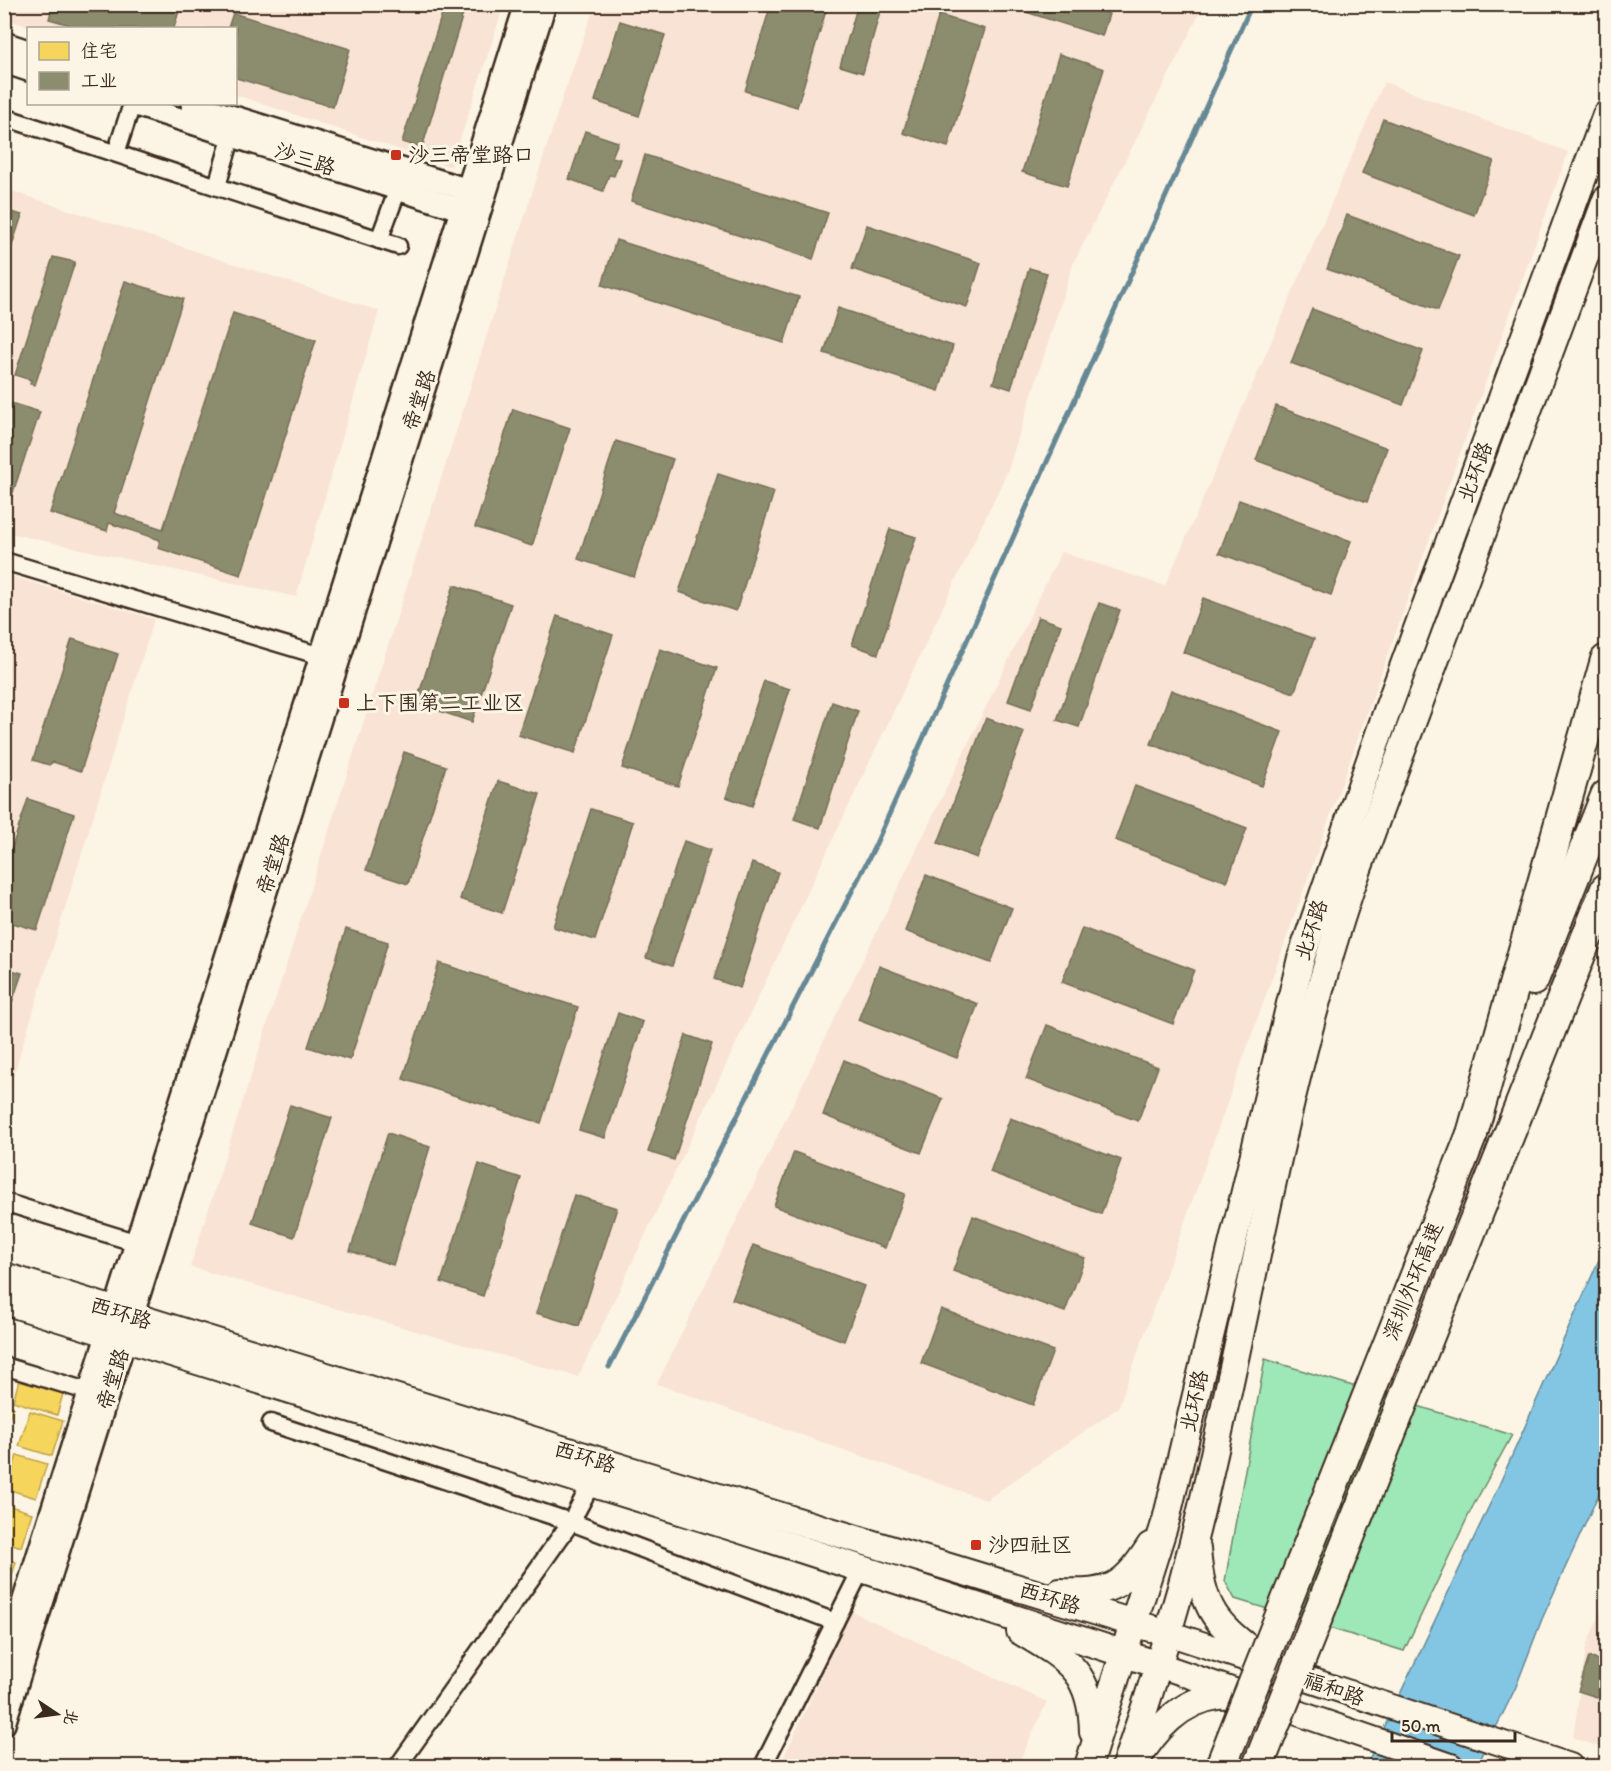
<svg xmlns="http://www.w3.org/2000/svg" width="1611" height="1771" viewBox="0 0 1611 1771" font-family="Itim,'LXGW WenKai TC',sans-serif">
<rect width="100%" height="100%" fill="#fcf5e5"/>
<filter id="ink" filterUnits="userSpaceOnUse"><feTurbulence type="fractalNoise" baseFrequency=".0167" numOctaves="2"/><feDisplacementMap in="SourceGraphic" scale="12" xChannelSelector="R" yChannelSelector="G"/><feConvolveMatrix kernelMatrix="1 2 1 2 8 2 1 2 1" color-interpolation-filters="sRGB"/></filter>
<g filter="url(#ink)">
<g fill="#f9e3d4">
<polygon points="5,4 504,5 451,167 236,95 236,28 34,28 5,19"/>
<polygon points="595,5 1204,5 1073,264 1008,470 578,1377 190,1267 561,102"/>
<polygon points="1384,82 1568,152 1118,1408 986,1500 657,1384 1061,552 1165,586"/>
<polygon points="5,189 379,311 296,597 5,532"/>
<polygon points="4,574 154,619 5,1103 4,1102"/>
<polygon points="1606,1598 1606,1749 1573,1738 1586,1647"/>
<polygon points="851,1611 1047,1702 1017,1766 780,1766"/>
</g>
<polygon fill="#9ee7b6" stroke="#6c886a" stroke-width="1.5" points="1265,1359 1512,1435 1472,1508 1404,1651 1235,1599 1225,1581"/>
<polygon fill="#83c6e4" stroke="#668895" stroke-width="1.5" points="1606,1244 1606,1478 1542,1619 1515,1689 1477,1766 1366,1766 1499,1485"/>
<g fill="#f6d55c" stroke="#bea249" stroke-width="1.5">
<polygon points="4,1371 11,1373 4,1395"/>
<polygon points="21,1374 65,1387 57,1415 13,1401"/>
<polygon points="4,1404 13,1407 4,1436"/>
<polygon points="30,1411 63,1421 52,1456 19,1446"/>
<polygon points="4,1452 12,1454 4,1478"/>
<polygon points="17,1455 47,1464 36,1498 7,1489"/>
<polygon points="4,1504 32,1513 21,1547 4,1541"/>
<polygon points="4,1558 16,1562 6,1596 4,1595"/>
</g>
<g fill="#8c8c6e" stroke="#746f56" stroke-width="1.5">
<polygon points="53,4 181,4 174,28 81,28 49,19"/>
<polygon points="445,4 466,4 422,148 402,142"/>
<polygon points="771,4 828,4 797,107 745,91"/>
<polygon points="858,4 882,4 863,73 840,66"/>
<polygon points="1000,4 1080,4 1109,14 1102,36"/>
<polygon points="233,13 350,49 333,107 236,78 236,28 228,28"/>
<polygon points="939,15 985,29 948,147 903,133"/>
<polygon points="620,21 665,35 639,116 595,101"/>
<polygon points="1059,54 1104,69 1067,186 1022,172"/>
<polygon points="1383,119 1494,161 1474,215 1362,173"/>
<polygon points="585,131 618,142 612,157 620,159 614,176 609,175 603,191 569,179"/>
<polygon points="645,155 828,213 813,259 631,201"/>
<polygon points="4,210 22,215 4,270"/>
<polygon points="1347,215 1459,256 1438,310 1327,269"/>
<polygon points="867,225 981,263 967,307 852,269"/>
<polygon points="616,240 799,297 784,343 602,285"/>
<polygon points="53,257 75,262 35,385 30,384 31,380 15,375"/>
<polygon points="1029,268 1047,273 1011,389 993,383"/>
<polygon points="125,281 183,299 114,513 163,529 233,313 316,340 241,575 158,548 160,540 109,523 107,531 50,513"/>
<polygon points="838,308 953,346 939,391 824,353"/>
<polygon points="1312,309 1423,351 1403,405 1291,363"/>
<polygon points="4,401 40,412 9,504 4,502"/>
<polygon points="1276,406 1387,448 1367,502 1256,460"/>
<polygon points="513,409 570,428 532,546 475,527"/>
<polygon points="616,441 673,459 634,577 578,559"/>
<polygon points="718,474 774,492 736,611 679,592"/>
<polygon points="1239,500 1351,541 1331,595 1219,553"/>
<polygon points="890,529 916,537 878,654 852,645"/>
<polygon points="454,585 511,604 472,722 416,703"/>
<polygon points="1203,598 1314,639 1294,693 1183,652"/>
<polygon points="1099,603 1120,610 1079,727 1057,720"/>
<polygon points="557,616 613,635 575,753 518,735"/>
<polygon points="1038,617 1061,625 1031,709 1008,701"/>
<polygon points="72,639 118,654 81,771 53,762 49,765 33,760"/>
<polygon points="660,649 717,668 678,786 622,768"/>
<polygon points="764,681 790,689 752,806 726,797"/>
<polygon points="1171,690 1282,732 1262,786 1151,744"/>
<polygon points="832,702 858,711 820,828 794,819"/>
<polygon points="986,718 1024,732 977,858 938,843"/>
<polygon points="404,752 446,766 408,884 366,870"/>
<polygon points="498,781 540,794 502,913 460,899"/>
<polygon points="1135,786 1247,828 1227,882 1115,840"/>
<polygon points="28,799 74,814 37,930 9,922 4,924 4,871"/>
<polygon points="591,809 633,822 595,940 553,927"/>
<polygon points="684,841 710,850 672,966 646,958"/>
<polygon points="752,863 778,872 740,988 714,979"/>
<polygon points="926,875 1012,908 991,963 905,931"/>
<polygon points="1082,928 1194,970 1173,1024 1062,982"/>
<polygon points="346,929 388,942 350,1060 308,1047"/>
<polygon points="439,963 578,1007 541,1123 403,1079"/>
<polygon points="879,966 978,1004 957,1058 858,1020"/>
<polygon points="4,968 22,973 4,1026"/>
<polygon points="618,1013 643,1022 605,1138 579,1130"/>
<polygon points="1047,1025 1158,1067 1138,1121 1026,1079"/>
<polygon points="686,1035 712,1044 674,1160 648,1152"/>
<polygon points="844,1060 943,1099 921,1153 823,1115"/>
<polygon points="290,1105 332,1118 294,1237 252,1223"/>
<polygon points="1010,1118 1121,1160 1101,1214 990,1172"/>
<polygon points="388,1133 430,1147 393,1265 350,1251"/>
<polygon points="794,1152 905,1194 885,1248 774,1206"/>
<polygon points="479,1164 521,1178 483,1296 441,1282"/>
<polygon points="574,1195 617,1208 579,1326 536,1313"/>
<polygon points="973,1216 1085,1258 1065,1312 953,1271"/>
<polygon points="753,1245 864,1286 844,1341 732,1299"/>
<polygon points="941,1309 1053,1351 1033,1405 921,1363"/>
<polygon points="1589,1657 1606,1663 1606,1700 1578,1691"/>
<polygon points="826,1758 844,1766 821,1766"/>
</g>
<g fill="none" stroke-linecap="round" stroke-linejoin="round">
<polyline stroke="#668895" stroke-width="5" points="609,1367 874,848 1252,4"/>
<g stroke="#3b2a1e" stroke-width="21">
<g id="minor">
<polyline points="4,117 398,246"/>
<polyline points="116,153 132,104"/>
<polyline points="217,186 232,135"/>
<polyline points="379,240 398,189"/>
<polyline points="4,561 331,659"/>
<polyline points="4,1202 147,1246"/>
<polyline points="4,1366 90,1392"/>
<polyline points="271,1423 571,1522 835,1622"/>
<polyline points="398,1766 571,1522 591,1484"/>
<polyline points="763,1766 861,1570"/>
</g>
</g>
<g stroke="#3b2a1e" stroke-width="26">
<g id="tertiary">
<polyline points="4,43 28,51"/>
<polyline points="4,62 28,70"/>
<polyline points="133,104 472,213"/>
<polyline points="192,104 478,193"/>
<polyline points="4,1663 526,4"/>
<polyline points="4,1724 545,4"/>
</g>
</g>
<g stroke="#3b2a1e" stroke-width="28">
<g id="secondary">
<polyline points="1168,1633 1570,1766"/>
<polyline points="1159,1665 1451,1766"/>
</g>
</g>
<g stroke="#3b2a1e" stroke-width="30">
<g id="primary">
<polyline points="4,1276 623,1468 1150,1628"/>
<polyline points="4,1301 732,1527 1159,1665"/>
<path d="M1197,1549C1202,1619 1222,1627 1274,1668"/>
<path d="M1060,1592C1110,1594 1123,1588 1150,1546"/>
<path d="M1020,1631C1067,1659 1092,1672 1093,1732"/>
<path d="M1136,1761C1155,1730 1180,1701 1218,1696C1231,1695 1247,1699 1260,1701"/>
<polyline points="1088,1766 1166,1520 1301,958 1387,711 1606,115"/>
<path d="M1125,1766C1152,1689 1176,1610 1196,1531C1249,1317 1281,1097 1351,888L1606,200"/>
</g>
</g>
<g stroke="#3b2a1e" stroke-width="34">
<g id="motorway">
<polyline points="1533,980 1606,796"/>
<polyline points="1472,1134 1606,660"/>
<polyline points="1504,1147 1606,889"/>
</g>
</g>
<use href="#minor" stroke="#fcf5e5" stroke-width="16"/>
<use href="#tertiary" stroke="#fcf5e5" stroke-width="21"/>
<use href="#secondary" stroke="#fcf5e5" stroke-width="24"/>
<use href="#primary" stroke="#fcf5e5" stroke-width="26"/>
<use href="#motorway" stroke="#fcf5e5" stroke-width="30"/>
<g stroke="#3b2a1e" stroke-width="34" stroke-linecap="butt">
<g id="motorway-bridge">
<polyline points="1221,1766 1472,1134"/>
<polyline points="1258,1766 1504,1147"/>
</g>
</g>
<use href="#motorway-bridge" stroke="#fcf5e5" stroke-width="30"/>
</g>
</g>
<g fill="#c8321e" stroke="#fcf5e5" stroke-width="2">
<rect x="390" y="149" width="12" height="12" rx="3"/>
<rect x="338" y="697" width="12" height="12" rx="3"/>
<rect x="970" y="1539" width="12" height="12" rx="3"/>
</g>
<g text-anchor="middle" stroke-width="6" stroke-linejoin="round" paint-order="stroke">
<g font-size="21" fill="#3b2a1e" stroke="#fcf5e5" text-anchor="start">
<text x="408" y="162">沙三帝堂路口</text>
<text x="356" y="710">上下围第二工业区</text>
<text x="988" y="1552">沙四社区</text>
</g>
<g font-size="21" fill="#3b2a1e" stroke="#fcf5e5">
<text transform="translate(305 159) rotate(18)" y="7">沙三路</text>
<text transform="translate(419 400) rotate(-72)" y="7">帝堂路</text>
<text transform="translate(1475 472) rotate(-70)" y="7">北环路</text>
<text transform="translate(273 864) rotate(-72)" y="7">帝堂路</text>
<text transform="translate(1311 930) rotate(-72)" y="7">北环路</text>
<text transform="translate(1413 1281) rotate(-68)" y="7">深圳外环高速</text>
<text transform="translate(121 1313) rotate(17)" y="7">西环路</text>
<text transform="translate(113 1379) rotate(-73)" y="7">帝堂路</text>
<text transform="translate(1194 1401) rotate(-77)" y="7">北环路</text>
<text transform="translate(585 1457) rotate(17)" y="7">西环路</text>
<text transform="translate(1050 1598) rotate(17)" y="7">西环路</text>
<text transform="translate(1334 1689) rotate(19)" y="7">福和路</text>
</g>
</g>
<rect width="1611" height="1771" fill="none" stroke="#fcf5e5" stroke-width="24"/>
<rect x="12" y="12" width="1587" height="1747" fill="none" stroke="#3b2a1e" stroke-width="2" filter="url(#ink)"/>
<rect x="27" y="27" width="210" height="78" fill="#fcf5e5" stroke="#afa495" stroke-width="1.5"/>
<rect x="39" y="42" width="30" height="18" fill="#f6d55c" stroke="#afa495" stroke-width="1.5"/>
<text x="81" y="57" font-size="18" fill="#3b2a1e">住宅</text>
<rect x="39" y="72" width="30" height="18" fill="#8c8c6e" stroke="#afa495" stroke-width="1.5"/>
<text x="81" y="87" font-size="18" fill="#3b2a1e">工业</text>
<g transform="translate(57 1714) rotate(103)" stroke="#fcf5e5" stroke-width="4.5" paint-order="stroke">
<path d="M0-4.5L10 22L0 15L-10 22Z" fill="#3b2a1e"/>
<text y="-9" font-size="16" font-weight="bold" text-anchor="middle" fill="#3b2a1e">北</text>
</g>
<path d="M1392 1732v9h123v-9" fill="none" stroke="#3b2a1e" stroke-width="3"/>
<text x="1401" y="1732" font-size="18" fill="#3b2a1e" stroke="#fcf5e5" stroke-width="4.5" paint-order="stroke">50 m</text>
</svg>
